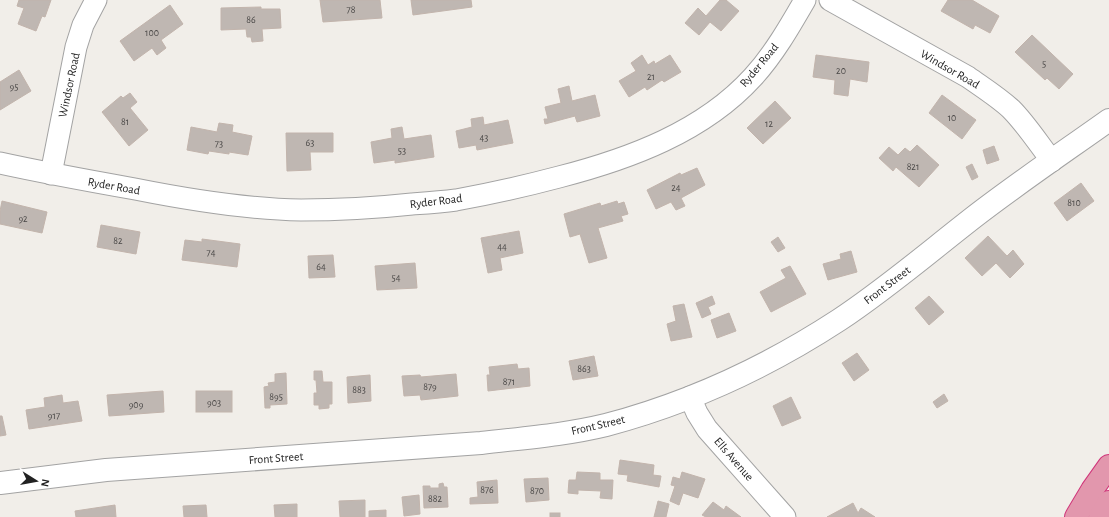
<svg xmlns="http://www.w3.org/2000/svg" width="1109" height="517" viewBox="0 0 1109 517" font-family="'Alegreya Sans',sans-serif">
<rect width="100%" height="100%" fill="#f1eee9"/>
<g fill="#bfb7b2" stroke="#c2b4ac">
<polygon points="19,0 51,0 45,17 42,16 36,31 18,24 24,8 17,6"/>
<polygon points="320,0 380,0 382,18 323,22"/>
<polygon points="411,0 471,0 472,7 413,15"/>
<polygon points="720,0 726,0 739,11 721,31 710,22 699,35 685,23 698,8 706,16"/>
<polygon points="948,0 972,0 999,16 990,33 975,25 973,29 941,11"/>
<polygon points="170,5 183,24 161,40 166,48 157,55 152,48 134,61 120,41"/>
<polygon points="261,7 261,9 280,9 281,28 262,29 263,41 252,42 251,37 247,37 246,29 221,30 221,8"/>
<polygon points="1032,35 1073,74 1059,89 1047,78 1045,80 1015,52"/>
<polygon points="642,55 648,65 654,61 655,64 670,55 681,72 664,82 662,80 647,90 645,87 629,97 619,81 636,71 631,63"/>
<polygon points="816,55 869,62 867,82 850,79 848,96 834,94 835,80 813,77"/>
<polygon points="19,70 31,91 0,110 0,82"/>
<polygon points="569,86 572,101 595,95 600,116 577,122 575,116 545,124 544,119 548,119 545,107 561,103 558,89"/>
<polygon points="130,93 137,102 130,108 148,130 129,146 102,112 121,96 123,98"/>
<polygon points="942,95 976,120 962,139 929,113"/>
<polygon points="775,101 791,118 763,144 747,128"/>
<polygon points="483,117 484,125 508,120 513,143 477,150 476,145 459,148 456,131 472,127 471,119"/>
<polygon points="219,123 233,125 232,132 252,136 248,155 229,152 229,154 209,151 208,154 187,150 191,127 217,132"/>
<polygon points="402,127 404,139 431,135 434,157 395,163 395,160 374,163 371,142 392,138 391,129"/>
<polygon points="286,133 333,133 333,152 310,152 311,170 287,171"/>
<polygon points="917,145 939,165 919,187 896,167 893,171 879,158 889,147 898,155 905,148 910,152"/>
<polygon points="994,146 999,160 987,164 983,150"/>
<polygon points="972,164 978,177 972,180 966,167"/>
<polygon points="697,168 705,185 681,198 685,206 676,210 671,202 656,209 647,190 680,173 681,175"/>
<polygon points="1081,183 1094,201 1067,221 1054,203"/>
<polygon points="2,201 47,212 42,233 0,224 0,211"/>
<polygon points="617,201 618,204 624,202 628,214 621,216 623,221 598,228 607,258 589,263 580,234 570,237 564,214 600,203 601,206"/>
<polygon points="101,225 140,232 136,254 97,247"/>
<polygon points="519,231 523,253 500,258 502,270 488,273 481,238"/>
<polygon points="988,236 1007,256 1013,250 1024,264 1010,278 996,263 982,276 965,258"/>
<polygon points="778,237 785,248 778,252 771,242"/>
<polygon points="202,239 240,244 237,267 182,260 185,240 202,242"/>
<polygon points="851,251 857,272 828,280 823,264 841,259 840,254"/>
<polygon points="333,255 335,277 309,278 308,256"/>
<polygon points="415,263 417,288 377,290 375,266"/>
<polygon points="790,266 806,294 771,312 760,292 786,278 781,270"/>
<polygon points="712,296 715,304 708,307 711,314 702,318 696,303"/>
<polygon points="929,296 944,312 929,325 915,308"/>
<polygon points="684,304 692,337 671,341 667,324 676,321 673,306"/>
<polygon points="729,313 736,331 717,338 711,320"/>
<polygon points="857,353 869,370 854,381 842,363"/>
<polygon points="594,356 598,376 573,380 569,361"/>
<polygon points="517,364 518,369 529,368 530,386 488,391 487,375 490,375 489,367"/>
<polygon points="314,371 322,371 323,382 332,382 332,404 329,404 329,408 319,409 319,405 314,405 314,393 317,393 316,380 314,380"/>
<polygon points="286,373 287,404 270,405 270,408 265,408 264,387 269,386 268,383 275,382 275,374"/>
<polygon points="456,374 458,396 421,400 420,395 404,396 402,376 420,375 421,377"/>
<polygon points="370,375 371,401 348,403 347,377"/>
<polygon points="163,391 164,412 109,416 107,395"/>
<rect x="196" y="391" width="36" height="21"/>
<polygon points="944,394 948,401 937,408 933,402"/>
<polygon points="62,395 63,403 78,401 82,421 29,429 26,410 45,407 44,398"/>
<polygon points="791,397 801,418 782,426 773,406"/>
<polygon points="0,416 2,416 6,435 0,436"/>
<polygon points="620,460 654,465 653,475 661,476 659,487 627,481 628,475 618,474"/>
<polygon points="577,472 600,473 600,480 613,480 612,499 600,498 601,491 578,490 578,494 568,493 569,480 576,480"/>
<polygon points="682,472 705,479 698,498 683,493 679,505 670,501 675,486 671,485 673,477 680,479"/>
<polygon points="548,478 549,500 526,502 524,479"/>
<polygon points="497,480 498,503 470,504 470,498 478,497 477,482"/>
<polygon points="443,483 444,487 447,487 448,507 424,508 423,486 430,486 430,488 439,488 439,484"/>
<polygon points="419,495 420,514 404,516 402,497"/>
<polygon points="365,500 365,517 340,517 339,501"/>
<polygon points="658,501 669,504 666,517 654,517"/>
<polygon points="713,502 724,510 726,506 741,517 706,517 702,515"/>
<polygon points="853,503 858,513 861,508 875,517 827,517"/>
<polygon points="297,504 297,517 275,517 274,505"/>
<polygon points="115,505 116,517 76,517 75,511"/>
<polygon points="206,505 207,517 184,517 183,506"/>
<polygon points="386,510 386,517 369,517 369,511"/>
<rect x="550" y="513" width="10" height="4"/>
</g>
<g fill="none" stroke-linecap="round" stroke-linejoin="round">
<g stroke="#a3a3a3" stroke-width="23">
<g id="minor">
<path d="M830,0L968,77C982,87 998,97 1011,109C1026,124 1038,143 1052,161"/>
<path d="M0,163C45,173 90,181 135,189C190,200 245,209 301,210C338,210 375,208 412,204C426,203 441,202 456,200C490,194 525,186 559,177C629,159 703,132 753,77C774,54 790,26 805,0"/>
<polyline points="51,174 76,47 83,25 96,0"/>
<polyline points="690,397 697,413 707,429 785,517"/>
</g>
</g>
<g stroke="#a3a3a3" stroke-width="24">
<path id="tertiary" d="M0,483L106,470L481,443C523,438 565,435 606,425C689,403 767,367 839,320C886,289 929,252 974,217C1018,183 1064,152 1109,120"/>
</g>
<g stroke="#d0357a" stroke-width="24">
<g id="motorway">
<polyline points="1076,517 1092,490 1109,466"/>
<polyline points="1100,517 1109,502"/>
</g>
</g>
<use href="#minor" stroke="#fff" stroke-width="21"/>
<use href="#tertiary" stroke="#fff" stroke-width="22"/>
<use href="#motorway" stroke="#e297ad" stroke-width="22"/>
</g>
<g text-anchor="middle" stroke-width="3" stroke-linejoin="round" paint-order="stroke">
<g font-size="10" fill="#494746">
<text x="351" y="13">78</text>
<text x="251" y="23">86</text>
<text x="152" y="36">100</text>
<text x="1044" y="67">5</text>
<text x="841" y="74">20</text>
<text x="651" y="80">21</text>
<text x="14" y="90">95</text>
<text x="952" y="121">10</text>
<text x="125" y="125">81</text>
<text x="769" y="127">12</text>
<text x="484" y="141">43</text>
<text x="310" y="146">63</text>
<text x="219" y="147">73</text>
<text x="402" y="154">53</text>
<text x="913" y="170">821</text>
<text x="676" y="191">24</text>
<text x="1074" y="206">810</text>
<text x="23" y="222">92</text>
<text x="118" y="244">82</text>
<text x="502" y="250">44</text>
<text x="211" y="256">74</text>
<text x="321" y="270">64</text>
<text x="396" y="281">54</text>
<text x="584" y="372">863</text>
<text x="509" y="385">871</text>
<text x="430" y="390">879</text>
<text x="359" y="393">883</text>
<text x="276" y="400">895</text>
<text x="214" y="406">903</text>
<text x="136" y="408">909</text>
<text x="54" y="419">917</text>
<text x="487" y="493">876</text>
<text x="537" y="494">870</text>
<text x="435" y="502">882</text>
</g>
<g font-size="12" fill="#222" stroke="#fff">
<text transform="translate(759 65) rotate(-50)" y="4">Ryder Road</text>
<text transform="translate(950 69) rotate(30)" y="4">Windsor Road</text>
<text transform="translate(69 85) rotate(-78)" y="4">Windsor Road</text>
<text transform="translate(114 186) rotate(10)" y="4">Ryder Road</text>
<text transform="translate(436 201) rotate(-7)" y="4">Ryder Road</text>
<text transform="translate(887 285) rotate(-37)" y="4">Front Street</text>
<text transform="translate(598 425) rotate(-13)" y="4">Front Street</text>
<text transform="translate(276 458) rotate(-4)" y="4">Front Street</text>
<text transform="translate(734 459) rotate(49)" y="4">Ells Avenue</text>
</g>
</g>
<g transform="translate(36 481) rotate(101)" stroke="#ffffff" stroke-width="3" paint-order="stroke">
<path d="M0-3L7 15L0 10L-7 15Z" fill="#222222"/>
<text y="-6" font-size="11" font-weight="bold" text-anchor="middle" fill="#222222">N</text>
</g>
</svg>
